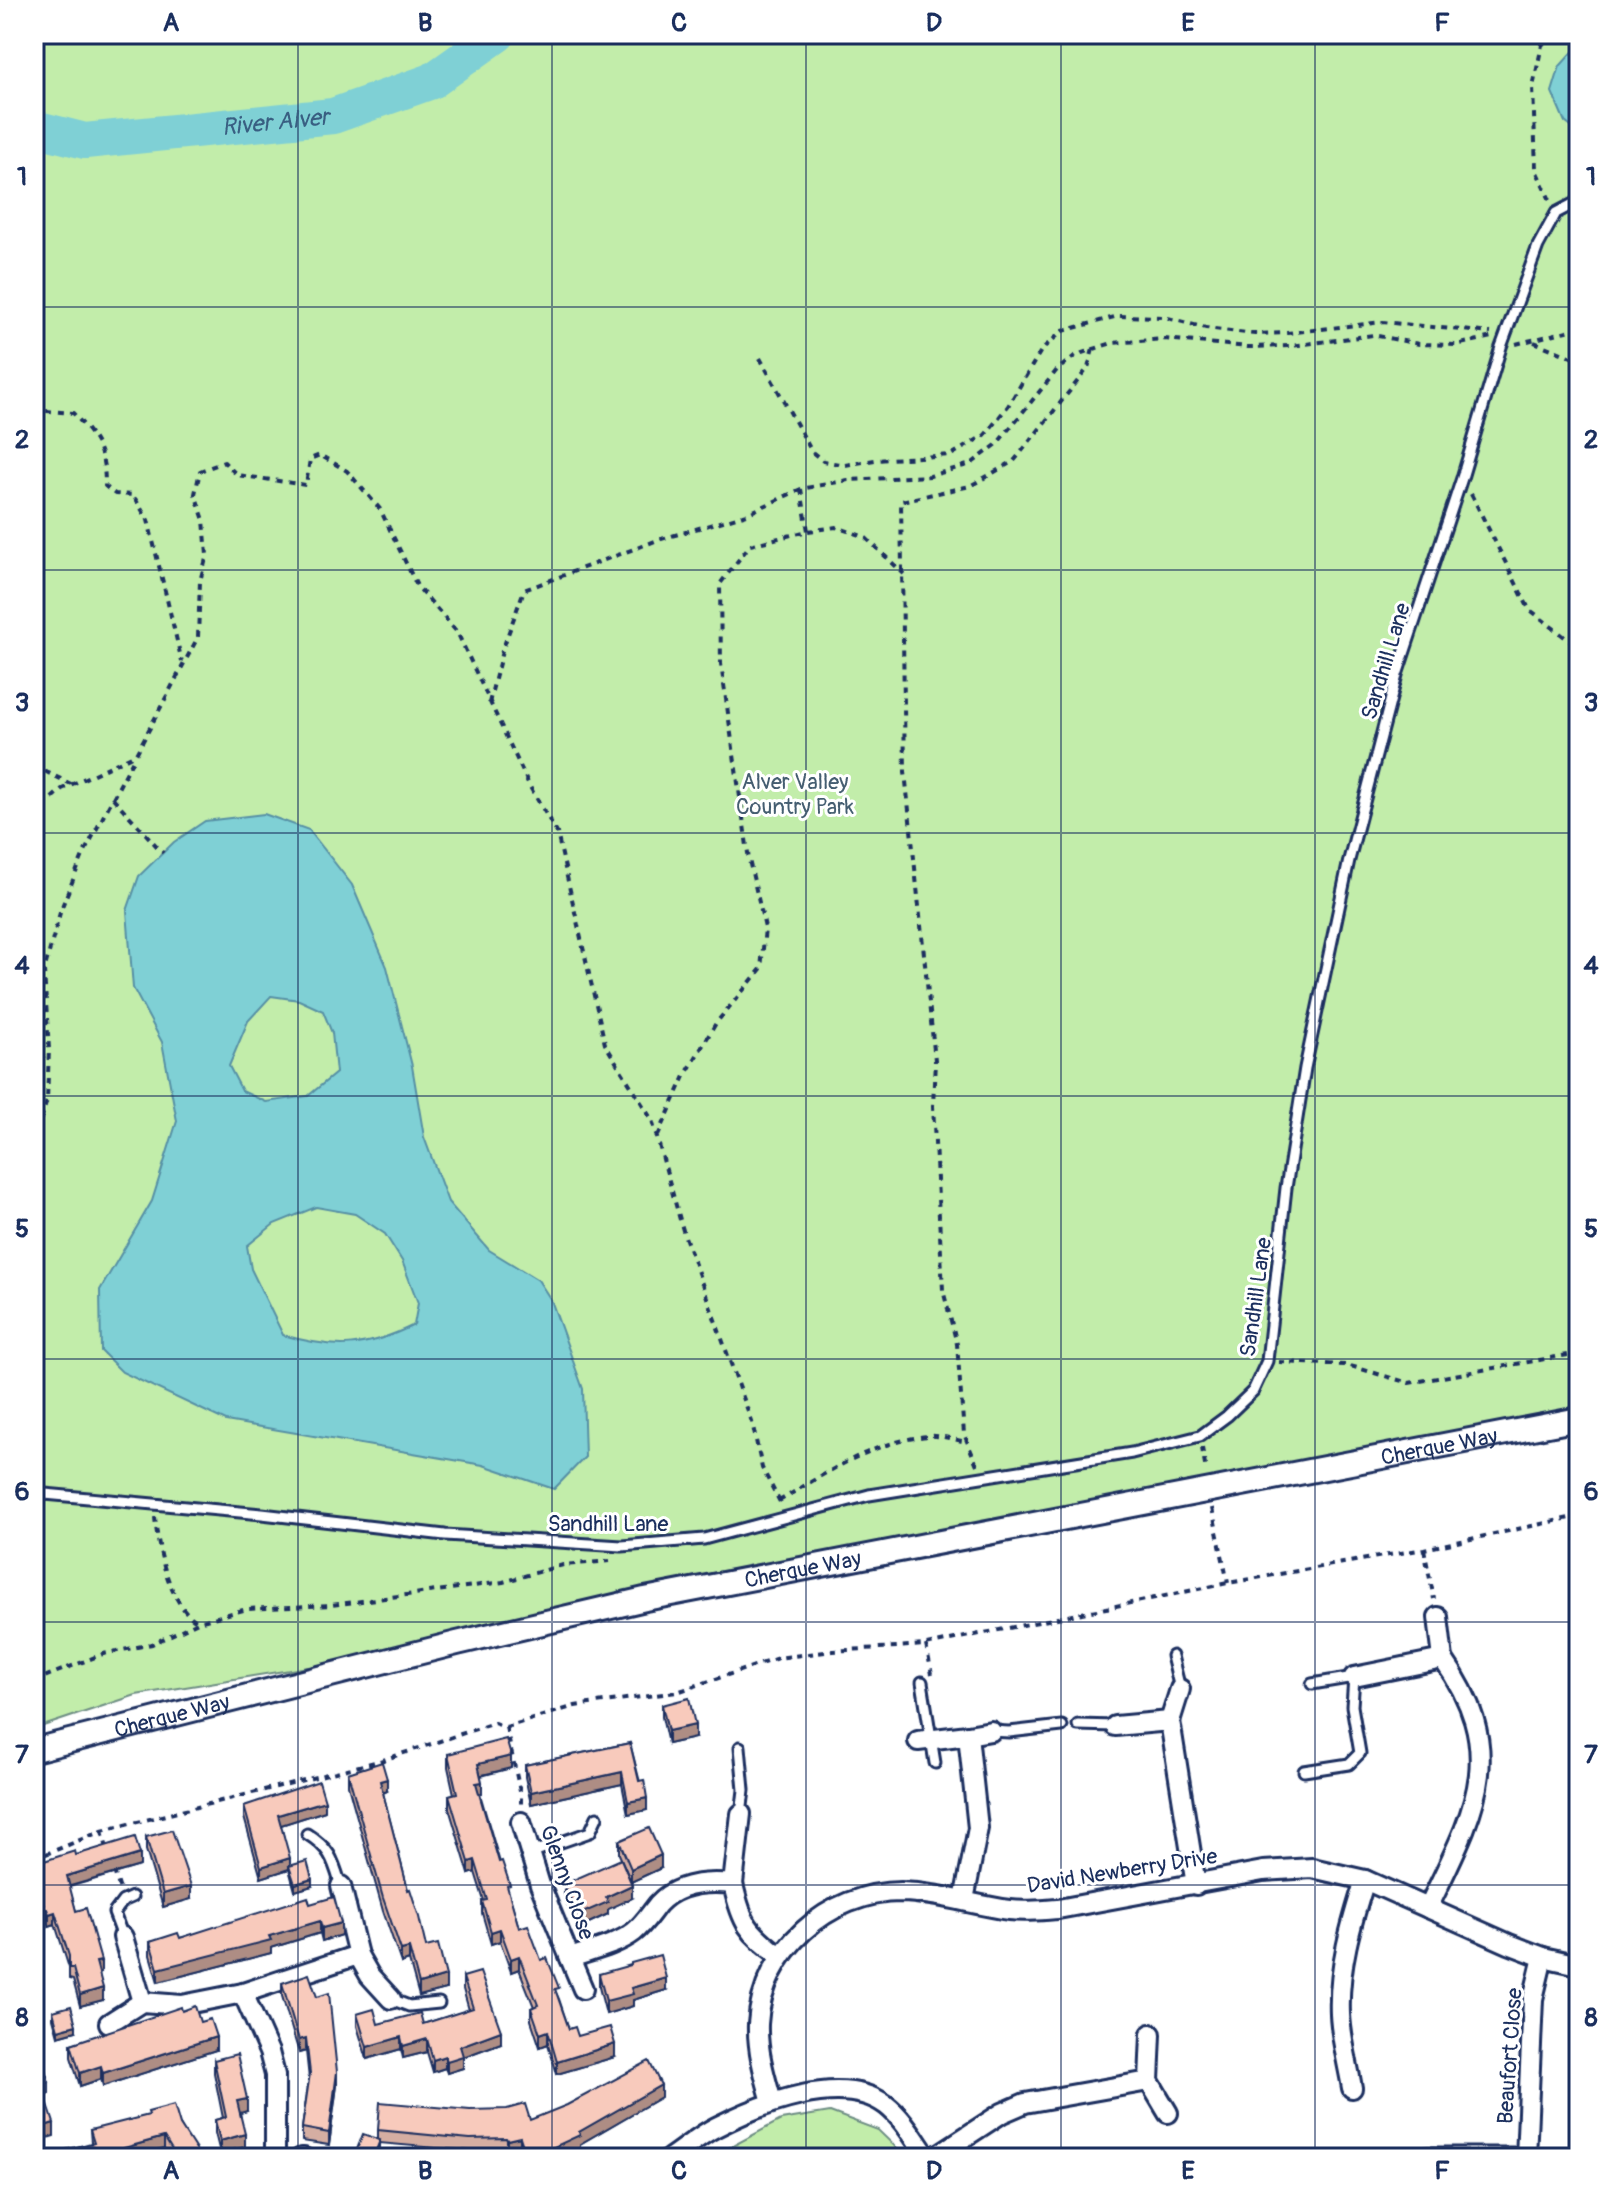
<svg xmlns="http://www.w3.org/2000/svg" width="1613" height="2192" viewBox="0 0 1613 2192" font-family="Pangolin,sans-serif">
<rect width="100%" height="100%" fill="#fff"/>
<filter id="ink" filterUnits="userSpaceOnUse"><feTurbulence type="fractalNoise" baseFrequency=".0125" numOctaves="2"/><feDisplacementMap in="SourceGraphic" scale="16" xChannelSelector="R" yChannelSelector="G"/><feConvolveMatrix kernelMatrix="1 2 1 2 8 2 1 2 1" color-interpolation-filters="sRGB"/></filter>
<g filter="url(#ink)">
<g fill="#c2edaa" stroke="#6e8e84" stroke-width="2">
<polygon points="34,34 1579,34 1579,1419 457,1643 136,1695 34,1729"/>
<polygon points="830,2112 878,2130 907,2158 710,2158 781,2120"/>
</g>
<g fill="#7fd0d5" stroke="#5790a5" stroke-width="2" fill-rule="evenodd">
<polygon points="1579,45 1579,133 1565,122 1552,92 1560,66"/>
<path d="M264,814L309,830L352,885L387,967L412,1066L424,1137L448,1202L489,1250L538,1280L551,1300L583,1389L585,1457L554,1489L483,1465L226,1421L122,1372L101,1351L100,1290L152,1201L177,1121L162,1042L133,988L127,911L139,876L174,842L205,821ZM271,996L299,1000L323,1011L332,1033L336,1073L308,1096L266,1102L242,1091L229,1066L248,1021ZM316,1207L355,1214L385,1234L402,1261L418,1303L414,1325C365,1349 335,1350 283,1335L251,1269L247,1246L274,1224Z"/>
</g>
<g fill="none" stroke-linecap="round" stroke-linejoin="round">
<path stroke="#7fd0d5" stroke-width="36" id="s1" d="M34,128L85,141L333,116L432,81L498,34"/>
<g stroke="#1b2f5e" stroke-width="15">
<g id="service">
<polyline points="34,1493 262,1514 445,1535 622,1546 704,1539 869,1495 1132,1453 1200,1436 1227,1416 1253,1391 1267,1361 1286,1188 1305,1068 1349,860 1397,675 1462,478 1501,347 1538,246 1556,213 1579,201"/>
<polyline points="1172,1656 1180,1689"/>
<polyline points="922,1682 935,1763"/>
<polyline points="1078,1725 1115,1726"/>
<polyline points="991,1731 1009,1732 1062,1726"/>
<polyline points="740,1747 744,1790 741,1814"/>
<polyline points="1304,1771 1349,1764 1360,1753 1352,1706 1354,1677 1312,1684"/>
<path d="M307,1834C331,1849 333,1860 341,1886"/>
<polyline points="530,1853 590,1832 597,1817"/>
<polyline points="123,1937 114,1913 123,1901 132,1897"/>
<polyline points="391,1999 409,2006 439,2003"/>
<polyline points="1400,2158 1427,2153 1526,2153"/>
</g>
</g>
<g stroke="#1b2f5e" stroke-width="24">
<g id="minor">
<polyline points="1438,1617 1443,1659"/>
<path d="M1354,1677L1443,1659C1511,1755 1472,1815 1428,1908"/>
<polyline points="1170,1721 1180,1689"/>
<polyline points="1115,1726 1170,1721 1196,1885"/>
<polyline points="968,1735 991,1731"/>
<polyline points="918,1741 968,1735 978,1828 964,1900"/>
<path d="M521,1822L540,1885L570,1958C590,1951 617,1945 634,1932C644,1924 650,1914 658,1904C677,1883 706,1881 733,1884C742,1924 748,1932 780,1956"/>
<polyline points="733,1884 741,1814"/>
<polyline points="341,1886 358,1955 370,1976 391,1999"/>
<polyline points="123,1937 142,2002"/>
<polyline points="570,1958 583,1989"/>
<polyline points="243,1993 269,2052 275,2075 275,2158"/>
<polyline points="109,2023 142,2002 182,2005 243,1993 358,1955"/>
<polyline points="1151,2034 1149,2081 1168,2113"/>
<path d="M1352,2088C1348,2064 1341,2039 1340,2014C1338,1968 1351,1924 1365,1880"/>
<path d="M772,2102C765,2077 757,2051 758,2024C762,1951 828,1892 901,1892C939,1893 973,1905 1010,1910C1026,1912 1042,1910 1058,1909L1263,1871L1312,1868L1365,1880L1509,1944L1543,1957L1579,1965"/>
<polyline points="301,2158 304,2158"/>
<path d="M670,2158C685,2148 700,2135 716,2127C759,2105 841,2072 886,2105C904,2119 915,2140 928,2158"/>
<polyline points="933,2158 1002,2113 1025,2103 1149,2081"/>
<polyline points="1526,2158 1533,1999 1543,1957"/>
</g>
</g>
<g stroke="#1b2f5e" stroke-width="28">
<g id="tertiary">
<path id="s2" d="M34,1750L457,1643L645,1599L1579,1419"/>
</g>
</g>
<g stroke="#1b2f5e" stroke-width="4" stroke-dasharray="6 6" stroke-linecap="butt">
<polyline points="1550,200 1536,170 1533,87 1542,45 1554,34"/>
<polyline points="1534,342 1579,360"/>
<polyline points="1516,344 1579,328"/>
<polyline points="760,358 812,452 823,461 845,465 875,460 951,455 985,435 1008,406 1042,349 1063,331 1118,316 1164,317 1206,328 1255,334 1287,333 1383,322 1491,333"/>
<path d="M34,410L73,413C96,439 105,450 105,486L115,494L133,495L148,520L182,662"/>
<polyline points="1471,494 1529,609 1579,648"/>
<polyline points="808,531 836,527 865,537 904,574"/>
<polyline points="489,703 502,651 524,590 658,540 747,514 801,489 848,480 930,476 971,464 996,445 1057,370 1076,355 1112,343 1165,339 1248,347 1291,346 1373,335 1419,344 1456,345 1492,337"/>
<polyline points="34,766 71,784"/>
<polyline points="113,798 163,853"/>
<polyline points="34,814 62,789 136,754 198,637 200,581 207,555 204,520 195,494 200,471 224,462 237,475 306,485 310,459 320,455 347,471 380,509 417,586 457,632 530,787 557,833 605,1044 652,1120 684,1234 752,1422 762,1468 781,1504"/>
<polyline points="658,1136 686,1074 716,1023 761,969 765,928 749,860 721,664 720,584 750,545 808,531 801,489"/>
<polyline points="34,1142 47,1100 49,1049 44,971 61,909 84,853 135,756"/>
<polyline points="1279,1362 1347,1365 1409,1383 1579,1353"/>
<polyline points="1202,1448 1206,1471"/>
<polyline points="977,1465 964,1434 957,1344 943,1290 933,1106 935,1060 905,772 901,501 970,486 1014,461 1088,368 1093,349"/>
<path d="M779,1501C826,1473 873,1441 929,1436C941,1435 955,1440 967,1442"/>
<polyline points="1212,1508 1228,1583"/>
<path d="M155,1517C158,1550 169,1605 198,1622"/>
<polyline points="1424,1549 1434,1599"/>
<polyline points="926,1645 932,1674"/>
<polyline points="34,1681 103,1654 152,1644 198,1622 247,1609 332,1605 503,1582 563,1565 610,1561"/>
<polyline points="506,1727 521,1796 521,1807"/>
<polyline points="102,1831 107,1848"/>
<polyline points="34,1859 102,1831 383,1760 494,1723 506,1727 575,1706 677,1692 778,1658 833,1651 926,1645 1228,1583 1424,1549 1579,1516"/>
<polyline points="114,1871 120,1890"/>
</g>
<use href="#service" stroke="#fff" stroke-width="9"/>
<use href="#minor" stroke="#fff" stroke-width="18"/>
<use href="#tertiary" stroke="#fff" stroke-width="22"/>
</g>
<g fill="#d5aea2" stroke="#1b2f5e" stroke-width="2">
<polygon points="662,1705 695,1738 668,1744 662,1717"/>
<polygon points="630,1743 647,1810 628,1814 622,1784 531,1804 525,1777 525,1765"/>
<polygon points="448,1754 511,1768 481,1776 482,1794 480,1794 519,1928 541,1960 559,1999 569,2029 578,2036 615,2057 557,2074 548,2044 540,2047 531,2020 531,2008 534,2007 519,1969 511,1972 500,1941 491,1944 482,1913 482,1901 484,1901 475,1872 469,1874 449,1808 449,1795 454,1794 448,1767"/>
<polygon points="348,1773 387,1791 383,1793 408,1890 426,1947 446,1989 419,1996 409,1960 401,1963 383,1911 348,1785"/>
<polygon points="244,1806 325,1811 281,1825 290,1866 312,1886 295,1891 289,1869 261,1878 244,1817"/>
<polygon points="146,1837 191,1899 163,1907 146,1850"/>
<polygon points="619,1841 661,1868 631,1882 619,1854"/>
<polygon points="76,1855 140,1866 69,1887 76,1911 101,1972 99,1973 103,2000 80,2006 73,1980 69,1979 69,1968 55,1924 49,1926 47,1920 45,1921 34,1886 34,1875 41,1871 41,1862"/>
<polygon points="564,1884 632,1898 608,1909 608,1914 578,1928 564,1897"/>
<polygon points="310,1904 341,1935 322,1941 320,1933 271,1948 271,1953 158,1982 150,1955 150,1942 180,1938"/>
<polygon points="599,1974 666,1990 633,2000 633,2006 606,2014 599,1987"/>
<polygon points="463,1977 501,2043 463,2057 463,2068 447,2073 445,2068 433,2072 427,2052 403,2058 401,2049 367,2059 357,2026 357,2014 378,2024 423,2024 469,2010 463,1989"/>
<polygon points="282,1983 337,2085 329,2145 302,2141 302,2128 309,2079 306,2051 299,2053 282,1996"/>
<polygon points="53,2011 76,2031 58,2036 53,2018"/>
<polygon points="182,2011 200,2022 216,2050 103,2086 101,2079 80,2086 71,2057 71,2044"/>
<polygon points="214,2060 247,2111 240,2113 245,2147 220,2153 215,2133 215,2120 223,2118 214,2073"/>
<polygon points="661,2097 580,2144 580,2148 557,2158 523,2158 520,2149 507,2153 506,2151 470,2151 380,2143 380,2146 375,2158 356,2158 356,2152 378,2139 378,2130 530,2120"/>
<polygon points="180,2125 198,2158 170,2158 164,2149 132,2158 36,2158 91,2143 90,2130"/>
</g>
<g fill="#ae8d84" stroke="#1b2f5e" stroke-width="2">
<polygon points="695,1725 695,1738 668,1744 668,1731"/>
<polygon points="511,1756 511,1768 478,1776 478,1764"/>
<polygon points="622,1772 622,1784 531,1804 531,1792"/>
<polygon points="387,1779 387,1791 380,1794 380,1781"/>
<polygon points="482,1782 482,1794 476,1795 476,1783"/>
<polygon points="647,1798 647,1810 628,1814 628,1802"/>
<polygon points="325,1801 325,1811 278,1826 278,1815"/>
<polygon points="140,1854 140,1866 67,1887 67,1876"/>
<polygon points="661,1855 661,1868 631,1882 631,1869"/>
<polygon points="290,1858 290,1869 289,1866 289,1869 261,1878 261,1867"/>
<polygon points="475,1860 475,1872 469,1874 469,1862"/>
<polygon points="312,1879 312,1886 295,1891 295,1884"/>
<polygon points="632,1885 632,1898 608,1909 608,1914 578,1928 578,1915 606,1897"/>
<polygon points="191,1886 191,1899 163,1907 163,1894"/>
<polygon points="45,1909 47,1909 47,1920 45,1921"/>
<polygon points="55,1912 55,1924 49,1926 49,1914"/>
<polygon points="320,1921 320,1933 271,1948 271,1953 158,1982 158,1969"/>
<polygon points="341,1923 341,1935 322,1941 322,1928"/>
<polygon points="500,1929 500,1941 491,1944 491,1932"/>
<polygon points="409,1948 409,1960 401,1963 401,1950"/>
<polygon points="519,1956 519,1969 511,1972 511,1959"/>
<polygon points="101,1961 101,1972 96,1974 96,1962"/>
<polygon points="446,1976 446,1989 419,1996 419,1984"/>
<polygon points="666,1978 666,1990 633,2000 633,2006 606,2014 606,2001 631,1988"/>
<polygon points="103,1988 103,2000 80,2006 80,1995"/>
<polygon points="76,2025 76,2031 58,2036 58,2030"/>
<polygon points="501,2031 501,2043 463,2057 463,2068 447,2073 447,2061 460,2046"/>
<polygon points="548,2031 548,2044 540,2047 540,2034"/>
<polygon points="216,2037 216,2050 103,2086 103,2073"/>
<polygon points="401,2037 401,2049 367,2059 367,2047"/>
<polygon points="306,2038 306,2051 299,2053 299,2040"/>
<polygon points="427,2039 427,2052 403,2058 403,2046"/>
<polygon points="615,2044 615,2057 557,2074 557,2062"/>
<polygon points="445,2056 445,2068 433,2072 433,2060"/>
<polygon points="101,2066 101,2079 80,2086 80,2073"/>
<polygon points="337,2072 337,2085 329,2145 329,2133"/>
<polygon points="49,2082 49,2094 41,2097 41,2084"/>
<polygon points="661,2085 661,2097 580,2144 580,2148 557,2158 545,2158 545,2151"/>
<polygon points="247,2099 247,2111 237,2114 237,2101"/>
<polygon points="54,2123 54,2136 34,2142 34,2129"/>
<polygon points="245,2134 245,2147 220,2153 220,2141"/>
<polygon points="164,2137 164,2149 132,2158 107,2158 124,2148"/>
<polygon points="520,2137 520,2149 507,2153 507,2140"/>
<polygon points="380,2140 380,2146 375,2158 373,2158"/>
</g>
<g fill="#f8cabc" stroke="#1b2f5e" stroke-width="2">
<polygon points="689,1698 695,1725 668,1731 662,1705"/>
<polygon points="506,1739 511,1756 478,1764 482,1782 476,1783 499,1862 502,1861 510,1885 507,1886 519,1928 528,1925 541,1960 547,1958 559,1988 555,1989 569,2029 575,2027 578,2036 610,2027 615,2044 557,2062 548,2031 540,2034 531,2008 538,2005 519,1956 511,1959 500,1929 491,1932 482,1901 487,1900 475,1860 469,1862 449,1795 457,1793 448,1754"/>
<polygon points="630,1743 639,1781 644,1780 647,1798 628,1802 622,1772 531,1792 525,1765"/>
<polygon points="382,1762 387,1779 380,1781 408,1890 410,1889 419,1917 426,1947 438,1944 446,1976 419,1984 409,1948 401,1950 383,1898 348,1773"/>
<polygon points="319,1781 325,1801 278,1815 290,1858 261,1867 244,1806"/>
<polygon points="649,1828 661,1855 631,1869 619,1841"/>
<polygon points="172,1830 191,1886 163,1894 146,1837"/>
<polygon points="135,1837 140,1854 67,1876 76,1911 86,1908 101,1961 96,1962 103,1988 80,1995 73,1968 69,1968 69,1956 55,1912 49,1914 47,1909 45,1909 34,1873 43,1870 41,1862 75,1851 76,1855"/>
<polygon points="621,1859 632,1885 606,1897 608,1902 578,1915 564,1884"/>
<polygon points="307,1861 312,1879 295,1884 289,1866"/>
<polygon points="308,1897 310,1904 334,1897 341,1923 322,1928 320,1921 269,1936 271,1940 158,1969 150,1942 178,1933 180,1938"/>
<polygon points="660,1955 666,1978 631,1988 633,1994 606,2001 599,1974 631,1965 631,1963"/>
<polygon points="480,1972 501,2031 460,2046 463,2056 447,2061 445,2056 433,2060 427,2039 403,2046 401,2037 367,2047 357,2014 374,2009 378,2024 420,2013 423,2024 473,2008 463,1977"/>
<polygon points="309,1974 317,1997 329,1993 337,2072 329,2133 302,2128 310,2073 306,2038 299,2040 282,1983"/>
<polygon points="71,2006 76,2025 58,2030 53,2011"/>
<polygon points="195,2006 200,2022 210,2019 216,2037 103,2073 101,2066 80,2073 71,2044 181,2007 182,2011"/>
<polygon points="237,2054 247,2099 237,2101 245,2134 220,2141 215,2120 226,2117 214,2060"/>
<polygon points="649,2061 661,2085 579,2132 580,2135 545,2151 547,2158 527,2158 520,2137 507,2140 506,2138 470,2139 378,2130 380,2102 470,2110 507,2109 525,2104 530,2120 567,2105"/>
<polygon points="43,2064 49,2082 41,2084 54,2123 34,2129 34,2067"/>
<polygon points="174,2105 180,2125 198,2153 191,2158 177,2158 164,2137 124,2148 125,2153 107,2158 36,2158 94,2143 90,2130 149,2115 148,2112"/>
<polygon points="363,2134 380,2140 373,2158 356,2152"/>
</g>
</g>
<path fill="none" stroke="#1b2f5e" stroke-width="2" stroke-opacity="0.55" d="M298,34V2158M552,34V2158M806,34V2158M1061,34V2158M1315,34V2158M34,307H1579M34,570H1579M34,833H1579M34,1096H1579M34,1359H1579M34,1622H1579M34,1885H1579"/>
<g text-anchor="middle" stroke-width="6" stroke-linejoin="round" paint-order="stroke">
<g font-size="22" fill="#1b2f5e" stroke="#fff">
<text transform="translate(1385 661) rotate(-73)" y="8">Sandhill Lane</text>
<text transform="translate(1255 1297) rotate(-82)" y="8">Sandhill Lane</text>
<text dy="8" stroke="none"><textPath href="#s2" startOffset="1438">Cherque Way</textPath></text>
<text x="608" y="1531">Sandhill Lane</text>
<text dy="8" stroke="none"><textPath href="#s2" startOffset="790">Cherque Way</textPath></text>
<text dy="8" stroke="none"><textPath href="#s2" startOffset="142">Cherque Way</textPath></text>
<text transform="translate(1122 1870) rotate(-9)" y="8">David Newberry Drive</text>
<text transform="translate(568 1882) rotate(70)" y="8">Glenny Close</text>
<text transform="translate(1509 2056) rotate(-86)" y="8">Beaufort Close</text>
</g>
<g font-size="22" fill="#455e71" stroke="#fff">
<text x="795" y="789">Alver Valley<tspan x="795" dy="25">Country Park</tspan></text>
</g>
<g font-size="24" font-style="italic" fill="#395f82" stroke="#fff">
<text dy="8" stroke="none"><textPath href="#s1" startOffset="244">River Alver</textPath></text>
</g>
</g>
<rect width="1613" height="2192" fill="none" stroke="#fff" stroke-width="88"/>
<rect x="44" y="44" width="1525" height="2104" fill="none" stroke="#1b2f5e" stroke-width="3"/>
<g font-size="26" text-anchor="middle" font-weight="bold" fill="#1b2f5e">
<text x="171" y="31">A</text>
<text x="425" y="31">B</text>
<text x="679" y="31">C</text>
<text x="934" y="31">D</text>
<text x="1188" y="31">E</text>
<text x="1442" y="31">F</text>
<text x="22" y="185">1</text>
<text x="1591" y="185">1</text>
<text x="22" y="448">2</text>
<text x="1591" y="448">2</text>
<text x="22" y="711">3</text>
<text x="1591" y="711">3</text>
<text x="22" y="974">4</text>
<text x="1591" y="974">4</text>
<text x="22" y="1237">5</text>
<text x="1591" y="1237">5</text>
<text x="22" y="1500">6</text>
<text x="1591" y="1500">6</text>
<text x="22" y="1763">7</text>
<text x="1591" y="1763">7</text>
<text x="22" y="2026">8</text>
<text x="1591" y="2026">8</text>
<text x="171" y="2179">A</text>
<text x="425" y="2179">B</text>
<text x="679" y="2179">C</text>
<text x="934" y="2179">D</text>
<text x="1188" y="2179">E</text>
<text x="1442" y="2179">F</text>
</g>
</svg>
